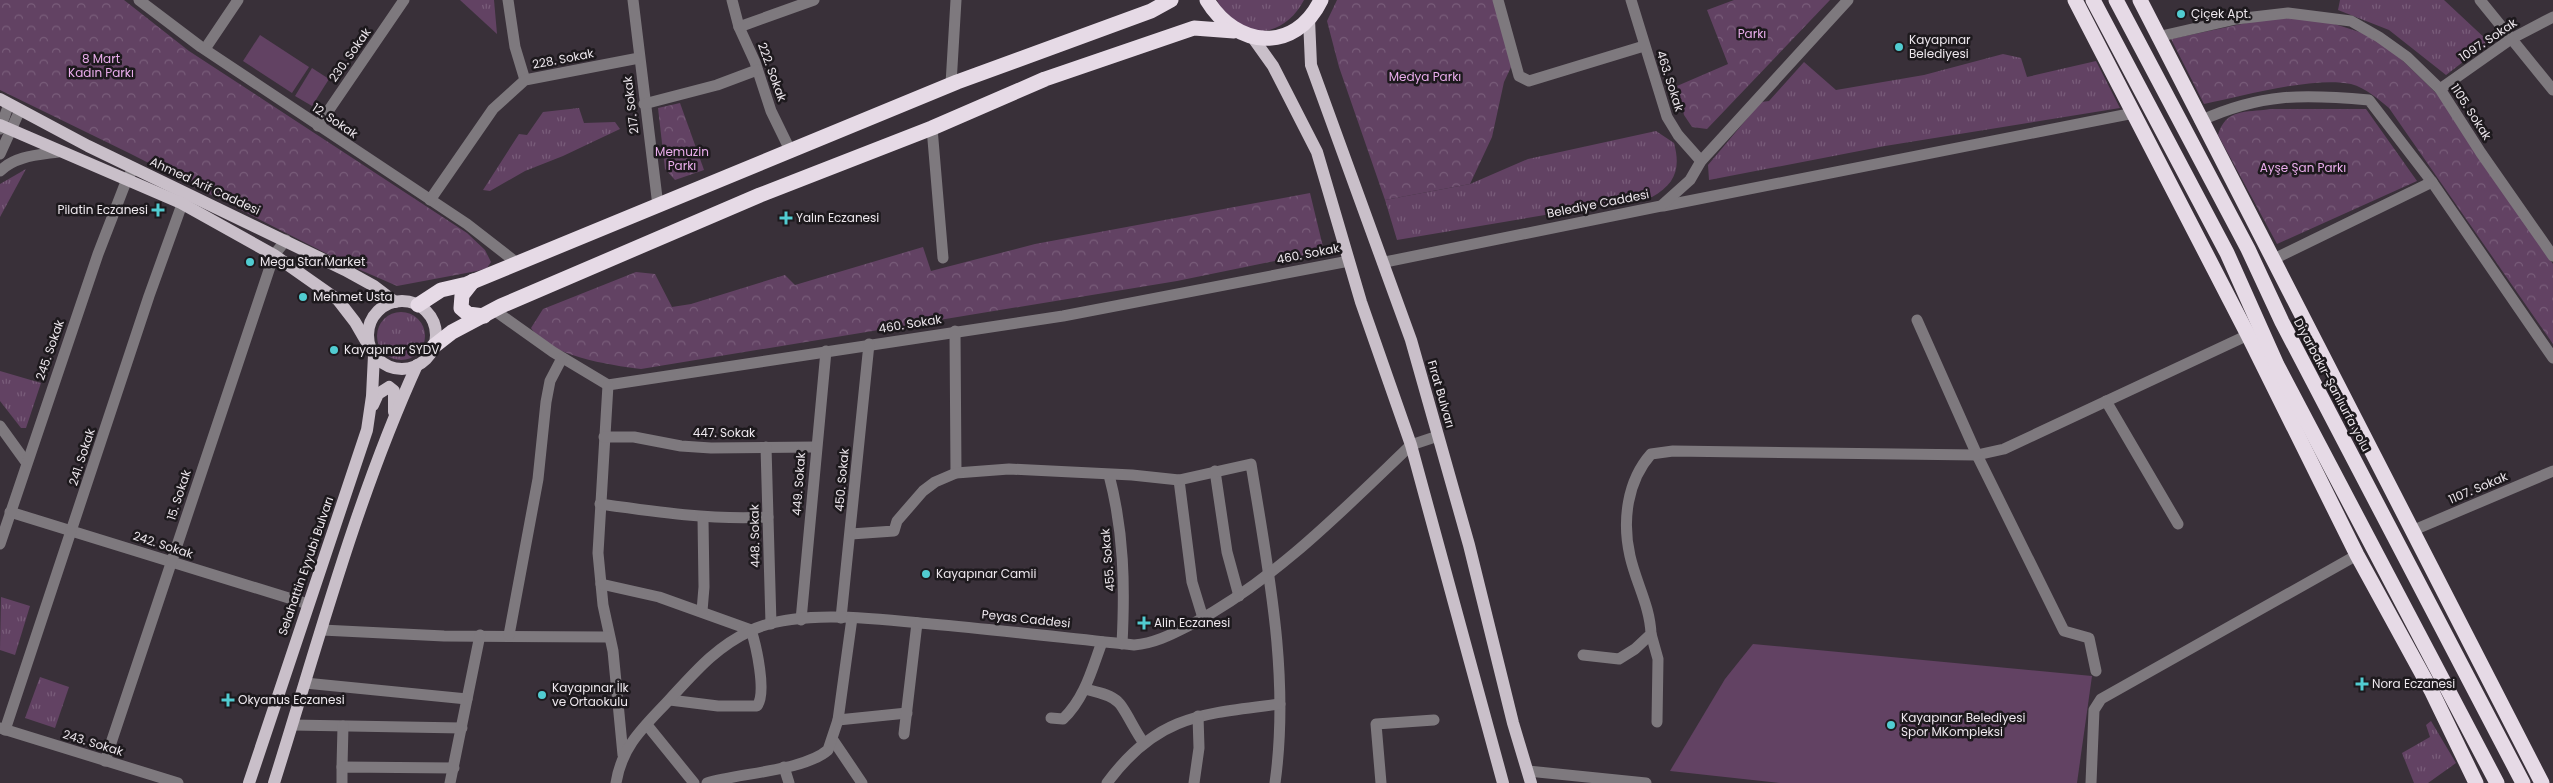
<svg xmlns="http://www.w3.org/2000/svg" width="2553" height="783" viewBox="0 0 2553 783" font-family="Poppins,sans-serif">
<defs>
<pattern id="grass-tufts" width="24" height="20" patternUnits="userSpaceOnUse" patternTransform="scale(1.25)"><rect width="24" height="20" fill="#624263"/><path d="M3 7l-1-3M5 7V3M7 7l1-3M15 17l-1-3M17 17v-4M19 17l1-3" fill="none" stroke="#795d7a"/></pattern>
<pattern id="park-crowns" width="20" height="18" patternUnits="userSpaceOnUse" patternTransform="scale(1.25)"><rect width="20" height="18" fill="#624263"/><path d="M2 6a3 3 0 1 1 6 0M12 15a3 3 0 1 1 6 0" fill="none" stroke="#795d7a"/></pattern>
</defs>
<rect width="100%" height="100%" fill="#393039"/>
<g fill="url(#grass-tufts)">
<polygon points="460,0 494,0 497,34"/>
<path d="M1217,0H1304C1289,29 1257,43 1232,18C1226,12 1220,8 1217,0Z"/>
<polygon points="2340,0 2444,0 2489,42 2446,75 2389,30 2338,10"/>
<polygon points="2003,54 2021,58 2027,77 2096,61 2120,108 1885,146 1709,180 1708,165 1761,102 1769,101 1804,62 1836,90 1924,75"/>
<polygon points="579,108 584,123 615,122 620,129 563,156 525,171 490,191 483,190 519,134 527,135 543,112"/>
<path d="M1656,131L1674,143C1681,169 1675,184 1652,197L1397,240L1385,200L1470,184L1528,159Z"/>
<polygon points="26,169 0,217 0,184"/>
<circle cx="401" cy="336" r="24"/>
<polygon points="0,371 41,383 26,428 21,428 0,401"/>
<polygon points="1,597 30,606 15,655 0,650"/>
<polygon points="40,677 69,687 55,728 25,718"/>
<polygon points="2431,721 2456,763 2428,783 2414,783 2402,753 2430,737 2426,725"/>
</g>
<g fill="url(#park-crowns)">
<polygon points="0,0 124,0 189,51 467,233 485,250 491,262 487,268 477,271 397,286 349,265 131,154 0,90"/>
<polygon points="1337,0 1494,0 1512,65 1504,82 1492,137 1470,184 1385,200 1339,67 1327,21"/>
<polygon points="1734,0 1830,0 1707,129 1692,127 1684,115 1677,86 1728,64 1707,10"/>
<path d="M2292,17L2322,20L2369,35L2396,54L2438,95L2553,264V344L2389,108C2378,99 2366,88 2351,84C2313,76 2244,96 2204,104L2171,39L2265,19Z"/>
<polygon points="680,103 704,170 675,180 665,169 658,108"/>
<path d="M2270,109H2366L2417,181L2277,244L2218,135C2226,108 2245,113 2270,109Z"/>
<path d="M1310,193L1324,251L1177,281L641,369C609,365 548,356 531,328L543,309L636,272L655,274L672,307L691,304L785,275L795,285L923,247L931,271L1035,244Z"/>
</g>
<g fill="#624263">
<polygon points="260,35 309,67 292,93 243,61"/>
<polygon points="312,68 329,79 312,106 295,96"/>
<polygon points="1753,644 2092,676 2077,783 1780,783 1670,771 1725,679"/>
</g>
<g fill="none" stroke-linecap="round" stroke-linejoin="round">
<g stroke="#7e797e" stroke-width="11">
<polyline points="139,0 201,47 467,224 517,263"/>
<polyline points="508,0 515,47 525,80"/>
<polyline points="633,0 658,206"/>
<polyline points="732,0 739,27 755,62 771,111 791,152"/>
<polyline points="1498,0 1519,76 1529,81 1644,46"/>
<polyline points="1631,0 1667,117 1678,135 1701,161"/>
<polyline points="2480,0 2553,90"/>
<polyline points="739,27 814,0"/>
<polyline points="2157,37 2236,19 2288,13 2351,21 2379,37 2407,57 2440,89 2481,153 2553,256"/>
<polyline points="205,49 238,0"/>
<polyline points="951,84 956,0"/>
<polyline points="2440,89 2511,39 2553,17"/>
<polyline points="644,104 717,85 757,70"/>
<path d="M2200,121C2261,93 2304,94 2369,100L2432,182L2553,358"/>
<polyline points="318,126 404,0"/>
<polyline points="932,128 943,258"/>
<polyline points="0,129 9,104"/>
<polyline points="0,154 20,110"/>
<path d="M0,171C15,156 38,155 58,152"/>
<polyline points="430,200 493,109 525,80 639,58"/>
<polyline points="1663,206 2134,113"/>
<polyline points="2274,259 2432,182"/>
<polyline points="1385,262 1661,206 1690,180 1701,161 1848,0"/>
<polyline points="494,310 553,352 608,385 1063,316 1349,261"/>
<polyline points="1917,320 1977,455 2064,631 2089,638 2096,671"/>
<polyline points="955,331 956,473"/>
<polyline points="608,385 598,553 603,605 613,651 623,755"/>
<polyline points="2106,401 2178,524"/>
<polyline points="0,426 26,462"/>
<polyline points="604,437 634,437 681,446 711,448 816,447"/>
<polyline points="766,447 771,624"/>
<polyline points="1215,471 1227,552 1239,596"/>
<path d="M1109,475C1124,532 1125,586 1122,644"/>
<polyline points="1179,480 1192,582 1203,618"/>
<path d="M600,504C656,512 711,520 768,517"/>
<polyline points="10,512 308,604"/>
<polyline points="2414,530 2553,471"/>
<path d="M851,534L894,531L897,521L923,491L935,482L956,473L1009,469L1132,475L1179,480L1251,464C1268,569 1290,676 1275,783"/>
<polyline points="0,544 98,254 127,179 134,168"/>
<path d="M601,584L659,597L751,630C756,645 767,693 757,706H718L670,700"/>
<polyline points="702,611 704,587 703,518"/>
<polyline points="841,618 869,344"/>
<polyline points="801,620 826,351"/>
<polyline points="322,630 444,636 608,637"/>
<polyline points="1651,634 1658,659 1657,722"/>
<polyline points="509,635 538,479 546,402 550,381 562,358"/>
<path d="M1583,655L1619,659L1635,649L1651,634C1650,606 1636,583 1630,556C1622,521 1627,481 1651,454L1673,451L1977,455L2004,449L2248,335"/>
<polyline points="305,683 467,699"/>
<path d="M1085,689C1096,692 1110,694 1118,702C1125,708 1135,732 1144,743"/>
<path d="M1051,718L1063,719C1085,698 1092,669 1102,642"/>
<polyline points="838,720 907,713"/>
<polyline points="292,725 462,728"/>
<polyline points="647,725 694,783"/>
<polyline points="0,728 178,783"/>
<polyline points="5,730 149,296 185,196"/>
<polyline points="904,734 917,623"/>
<polyline points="833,740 862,783"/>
<polyline points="105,761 274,255 286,240"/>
<polyline points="342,767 343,726"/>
<polyline points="784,767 789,783"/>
<polyline points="1528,771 1646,783"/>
<polyline points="342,783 342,767 454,768"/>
<polyline points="450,783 480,635"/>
<path d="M616,783C622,745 645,726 670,699C695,672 716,647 750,631C796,608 880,619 931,624C999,630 1066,638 1134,645C1157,643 1174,633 1194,623C1276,579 1344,509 1411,445L1438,436"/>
<path d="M707,783C739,773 804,771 828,750L838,720L852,618"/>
<path d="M1107,783C1157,715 1202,714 1280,704"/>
<polyline points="1194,783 1199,748 1198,716"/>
<polyline points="1381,783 1376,724 1434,720"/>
<polyline points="2091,783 2094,710 2101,699 2357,555"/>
</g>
<g stroke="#c9bfc9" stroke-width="12">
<polyline points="1309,19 1311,65 1411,340 1469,545 1513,723 1531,783"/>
<polyline points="1253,38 1273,66 1317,152 1361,302 1411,445 1503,783"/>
<polyline points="0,99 88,146 345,270 374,286 395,302"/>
<polyline points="0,125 181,203 274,255 338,300 355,322 370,348"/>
<circle cx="402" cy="335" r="34"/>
<polyline points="373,405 378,394 389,387 394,391 394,412"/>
<polyline points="249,783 367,430 372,396 374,355"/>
<path d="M274,783C318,643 356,499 417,365"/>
</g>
<g stroke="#e6dae6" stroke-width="15">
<path d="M1207,0C1236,48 1295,54 1321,0"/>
<polyline points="2075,0 2248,335 2357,555 2432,692 2476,783"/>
<polyline points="2093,0 2227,253 2277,365 2497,783"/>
<polyline points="2116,0 2248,249 2282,322 2523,783"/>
<polyline points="2140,0 2542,783"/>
<polyline points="473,281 462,295 461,308 468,314 484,316"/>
<polyline points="418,305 441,290 467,284 957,82 1151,11 1171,0"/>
<polyline points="434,346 452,332 501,306 760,195 932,128 1045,79 1194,28 1234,31"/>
</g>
</g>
<g fill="#51ccd1" stroke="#1d191d" stroke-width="2">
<circle cx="2181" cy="14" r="5"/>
<circle cx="1899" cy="47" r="5"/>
<path d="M155.5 202.5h5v5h5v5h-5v5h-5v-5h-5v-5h5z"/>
<path d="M783.5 210.5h5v5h5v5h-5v5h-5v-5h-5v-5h5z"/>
<circle cx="250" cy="262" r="5"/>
<circle cx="303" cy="297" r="5"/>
<circle cx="334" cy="350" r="5"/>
<circle cx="926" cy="574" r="5"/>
<path d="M1141.5 615.5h5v5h5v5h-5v5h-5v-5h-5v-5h5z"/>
<path d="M2359.5 676.5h5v5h5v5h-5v5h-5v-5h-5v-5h5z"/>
<circle cx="542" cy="695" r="5"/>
<path d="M225.5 692.5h5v5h5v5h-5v5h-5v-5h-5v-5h5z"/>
<circle cx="1891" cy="725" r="5"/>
</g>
<g text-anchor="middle" stroke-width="5" stroke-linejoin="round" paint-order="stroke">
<g font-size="12" fill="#ede7ed" stroke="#1d191d" text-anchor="start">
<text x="2191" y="18">Çiçek Apt.</text>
<text x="1909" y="44">Kayapınar<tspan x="1909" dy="14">Belediyesi</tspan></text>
<text x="148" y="214" text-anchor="end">Pilatin Eczanesi</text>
<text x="796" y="222">Yalın Eczanesi</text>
<text x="260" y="266">Mega Star Market</text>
<text x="313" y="301">Mehmet Usta</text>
<text x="344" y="354">Kayapınar SYDV</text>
<text x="936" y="578">Kayapınar Camii</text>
<text x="1154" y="627">Alin Eczanesi</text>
<text x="2372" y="688">Nora Eczanesi</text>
<text x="552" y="692">Kayapınar İlk<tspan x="552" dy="14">ve Ortaokulu</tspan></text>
<text x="238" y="704">Okyanus Eczanesi</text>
<text x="1901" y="722">Kayapınar Belediyesi<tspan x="1901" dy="14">Spor MKompleksi</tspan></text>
</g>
<g font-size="12" fill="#eaadec" stroke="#1d191d">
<text x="1752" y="38">Parkı</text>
<text x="101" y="63">8 Mart<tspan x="101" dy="14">Kadın Parkı</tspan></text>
<text x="1425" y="81">Medya Parkı</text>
<text x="682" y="156">Memuzin<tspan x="682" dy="14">Parkı</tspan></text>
<text x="2303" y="172">Ayşe Şan Parkı</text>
</g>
<g font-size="12" fill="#ede7ed" stroke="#1d191d">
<text transform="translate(2488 40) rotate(-34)" y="4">1097. Sokak</text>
<text transform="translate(350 55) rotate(-55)" y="4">230. Sokak</text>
<text transform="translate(563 59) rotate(-11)" y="4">228. Sokak</text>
<text transform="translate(772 72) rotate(70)" y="4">222. Sokak</text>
<text transform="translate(1670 81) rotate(72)" y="4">463. Sokak</text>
<text transform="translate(631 105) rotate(-97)" y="4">217. Sokak</text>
<text transform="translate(2471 112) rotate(57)" y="4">1105. Sokak</text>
<text transform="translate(335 121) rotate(34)" y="4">12. Sokak</text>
<text transform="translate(205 186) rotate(25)" y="4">Ahmed Arif Caddesi</text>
<text transform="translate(1598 204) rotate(-11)" y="4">Belediye Caddesi</text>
<text transform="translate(1308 254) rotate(-11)" y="4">460. Sokak</text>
<text transform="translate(910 324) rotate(-9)" y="4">460. Sokak</text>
<text transform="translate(50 350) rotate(-71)" y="4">245. Sokak</text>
<text transform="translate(2332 385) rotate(62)" y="4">Diyarbakır-Şanlıurfa yolu</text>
<text transform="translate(1441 394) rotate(74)" y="4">Fırat Bulvarı</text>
<text x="724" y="437">447. Sokak</text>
<text transform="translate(82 457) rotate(-72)" y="4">241. Sokak</text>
<text transform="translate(842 480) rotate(-85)" y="4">450. Sokak</text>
<text transform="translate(799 484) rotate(-86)" y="4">449. Sokak</text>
<text transform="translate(2478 488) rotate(-23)" y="4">1107. Sokak</text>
<text transform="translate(179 495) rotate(-72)" y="4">15. Sokak</text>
<text transform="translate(755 536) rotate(-91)" y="4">448. Sokak</text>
<text transform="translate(163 545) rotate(18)" y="4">242. Sokak</text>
<text transform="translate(1108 560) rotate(-95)" y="4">455. Sokak</text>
<text transform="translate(306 566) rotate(-71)" y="4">Selahattin Eyyubi Bulvarı</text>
<text transform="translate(1026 619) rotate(6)" y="4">Peyas Caddesi</text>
<text transform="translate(93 743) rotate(17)" y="4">243. Sokak</text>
</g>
</g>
</svg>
